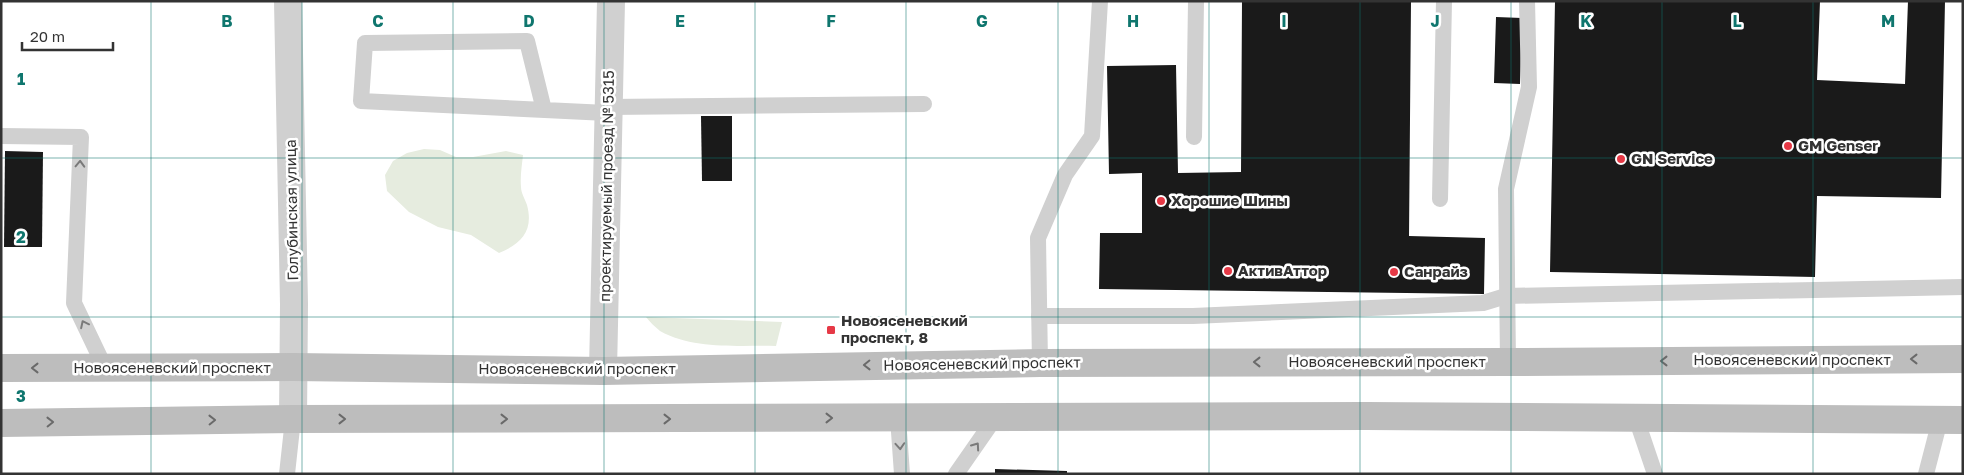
<svg xmlns="http://www.w3.org/2000/svg" width="1964" height="475" viewBox="0 0 1964 475" font-family="'Golos Text',sans-serif">
<rect width="100%" height="100%" fill="#fff"/>
<g fill="#e6ecdf">
<path d="M424,149L440,150L456,157H473L506,151L523,155C522,165 520,176 521,187C521,193 525,199 527,205C534,231 521,244 499,253L471,235L438,227L409,212L387,191L385,175L393,161L407,153Z"/>
<path d="M646,317L782,322L776,346C738,345 694,350 660,331C655,327 650,322 646,317Z"/>
</g>
<g fill="#1a1a1a">
<polygon points="1242,1 1411,1 1409,236 1485,238 1484,294 1099,289 1100,233 1142,233 1142,173 1109,174 1107,66 1176,65 1178,173 1241,172"/>
<polygon points="1555,1 1820,1 1817,80 1905,84 1908,1 1945,1 1941,198 1817,196 1815,277 1550,272"/>
<polygon points="1496,17 1522,18 1520,84 1494,83"/>
<polygon points="701,116 732,116 732,181 702,181"/>
<polygon points="5,151 43,152 42,247 4,247"/>
<polygon points="995,469 1067,471 1067,474 995,474"/>
</g>
<g fill="none" stroke-linecap="round" stroke-linejoin="round">
<g stroke="#d0d0d0" stroke-width="16">
<polyline points="607,107 924,104"/>
<polyline points="544,110 527,41 365,43 361,101 607,113"/>
<polyline points="1,136 81,137 74,303 105,368"/>
<polyline points="1194,137 1196,1"/>
<polyline points="1440,199 1444,1"/>
<polyline points="1039,316 1193,316 1483,303 1506,296 1963,287"/>
<polyline points="1508,362 1506,189 1529,87 1527,1"/>
<polyline points="1040,363 1038,238 1065,175 1092,136 1100,1"/>
<polyline points="898,418 902,474"/>
<polyline points="1636,418 1655,474"/>
<polyline points="287,474 293,419"/>
<polyline points="956,474 995,418"/>
<polyline points="1926,474 1940,420"/>
</g>
<polyline stroke="#d0d0d0" stroke-width="28" points="603,371 611,1"/>
<polyline stroke="#d0d0d0" stroke-width="28" points="288,1 294,304 293,419"/>
<g stroke="#bdbdbd" stroke-width="28">
<polyline points="1,368 293,367 603,371 1040,363 1508,362 1963,359"/>
<polyline points="1,423 293,419 1366,416 1963,420"/>
</g>
</g>
<defs><path id="oneway-chevron" d="M-2-3.5L2.5 0L-2 3.5" fill="none" stroke-width="1.6" stroke-linecap="round" stroke-linejoin="round" transform="scale(1.25)"/></defs>
<g stroke="#7a7a7a">
<use href="#oneway-chevron" transform="translate(80 164) rotate(-88)"/>
<use href="#oneway-chevron" transform="translate(84 324) rotate(-116)"/>
<use href="#oneway-chevron" transform="translate(900 446) rotate(86)"/>
<use href="#oneway-chevron" transform="translate(976 446) rotate(-55)"/>
</g>
<g stroke="#6a6a6a">
<use href="#oneway-chevron" transform="translate(1914 359) rotate(180)"/>
<use href="#oneway-chevron" transform="translate(1664 361) rotate(180)"/>
<use href="#oneway-chevron" transform="translate(1257 362) rotate(-180)"/>
<use href="#oneway-chevron" transform="translate(867 365) rotate(179)"/>
<use href="#oneway-chevron" transform="translate(35 368) rotate(180)"/>
<use href="#oneway-chevron" transform="translate(829 418)"/>
<use href="#oneway-chevron" transform="translate(342 419)"/>
<use href="#oneway-chevron" transform="translate(504 419)"/>
<use href="#oneway-chevron" transform="translate(667 419)"/>
<use href="#oneway-chevron" transform="translate(212 420) rotate(-1)"/>
<use href="#oneway-chevron" transform="translate(50 422) rotate(-1)"/>
</g>
<path fill="none" stroke="#0f766e" stroke-width="1" stroke-opacity="0.55" d="M151,1V474M302,1V474M453,1V474M604,1V474M755,1V474M906,1V474M1058,1V474M1209,1V474M1360,1V474M1511,1V474M1662,1V474M1813,1V474M1,158H1963M1,317H1963"/>
<g fill="#e63946" stroke="#fff" stroke-width="2">
<circle cx="1788" cy="146" r="5"/>
<circle cx="1621" cy="159" r="5"/>
<circle cx="1161" cy="201" r="5"/>
<circle cx="1228" cy="271" r="5"/>
<circle cx="1394" cy="272" r="5"/>
<rect x="826" y="325" width="10" height="10" rx="2.5"/>
</g>
<g text-anchor="middle" stroke-width="5" stroke-linejoin="round" paint-order="stroke">
<g font-size="15" font-weight="bold" fill="#333" stroke="#fff" text-anchor="start">
<text x="1798" y="151">GM Genser</text>
<text x="1631" y="164">GN Service</text>
<text x="1171" y="206">Хорошие Шины</text>
<text x="1238" y="276">АктивАттор</text>
<text x="1404" y="277">Санрайз</text>
<text x="841" y="326">Новоясеневский<tspan x="841" dy="17">проспект, 8</tspan></text>
</g>
<g font-size="15" fill="#333" stroke="#fff">
<text transform="translate(607 186) rotate(-89)" y="5">проектируемый проезд № 5315</text>
<text transform="translate(292 210) rotate(-91)" y="5">Голубинская улица</text>
<text x="1792" y="365">Новоясеневский проспект</text>
<text x="1387" y="367">Новоясеневский проспект</text>
<text transform="translate(982 364) rotate(-1)" y="5">Новоясеневский проспект</text>
<text x="172" y="373">Новоясеневский проспект</text>
<text x="577" y="374">Новоясеневский проспект</text>
</g>
</g>
<g font-size="16" text-anchor="middle" font-weight="bold" fill="#0f766e" stroke="#fff" stroke-width="5" stroke-linejoin="round" paint-order="stroke">
<text x="227" y="27">B</text>
<text x="378" y="27">C</text>
<text x="529" y="27">D</text>
<text x="680" y="27">E</text>
<text x="831" y="27">F</text>
<text x="982" y="27">G</text>
<text x="1133" y="27">H</text>
<text x="1284" y="27">I</text>
<text x="1435" y="27">J</text>
<text x="1586" y="27">K</text>
<text x="1737" y="27">L</text>
<text x="1888" y="27">M</text>
<text x="21" y="85">1</text>
<text x="21" y="243">2</text>
<text x="21" y="402">3</text>
</g>
<rect width="1964" height="475" fill="none" stroke="#333333" stroke-width="5"/>
<path d="M22 42v8h91v-8" fill="none" stroke="#333333" stroke-width="2.5"/>
<text x="30" y="42" font-size="15" fill="#333333" stroke="#ffffff" stroke-width="4" paint-order="stroke">20 m</text>
</svg>
